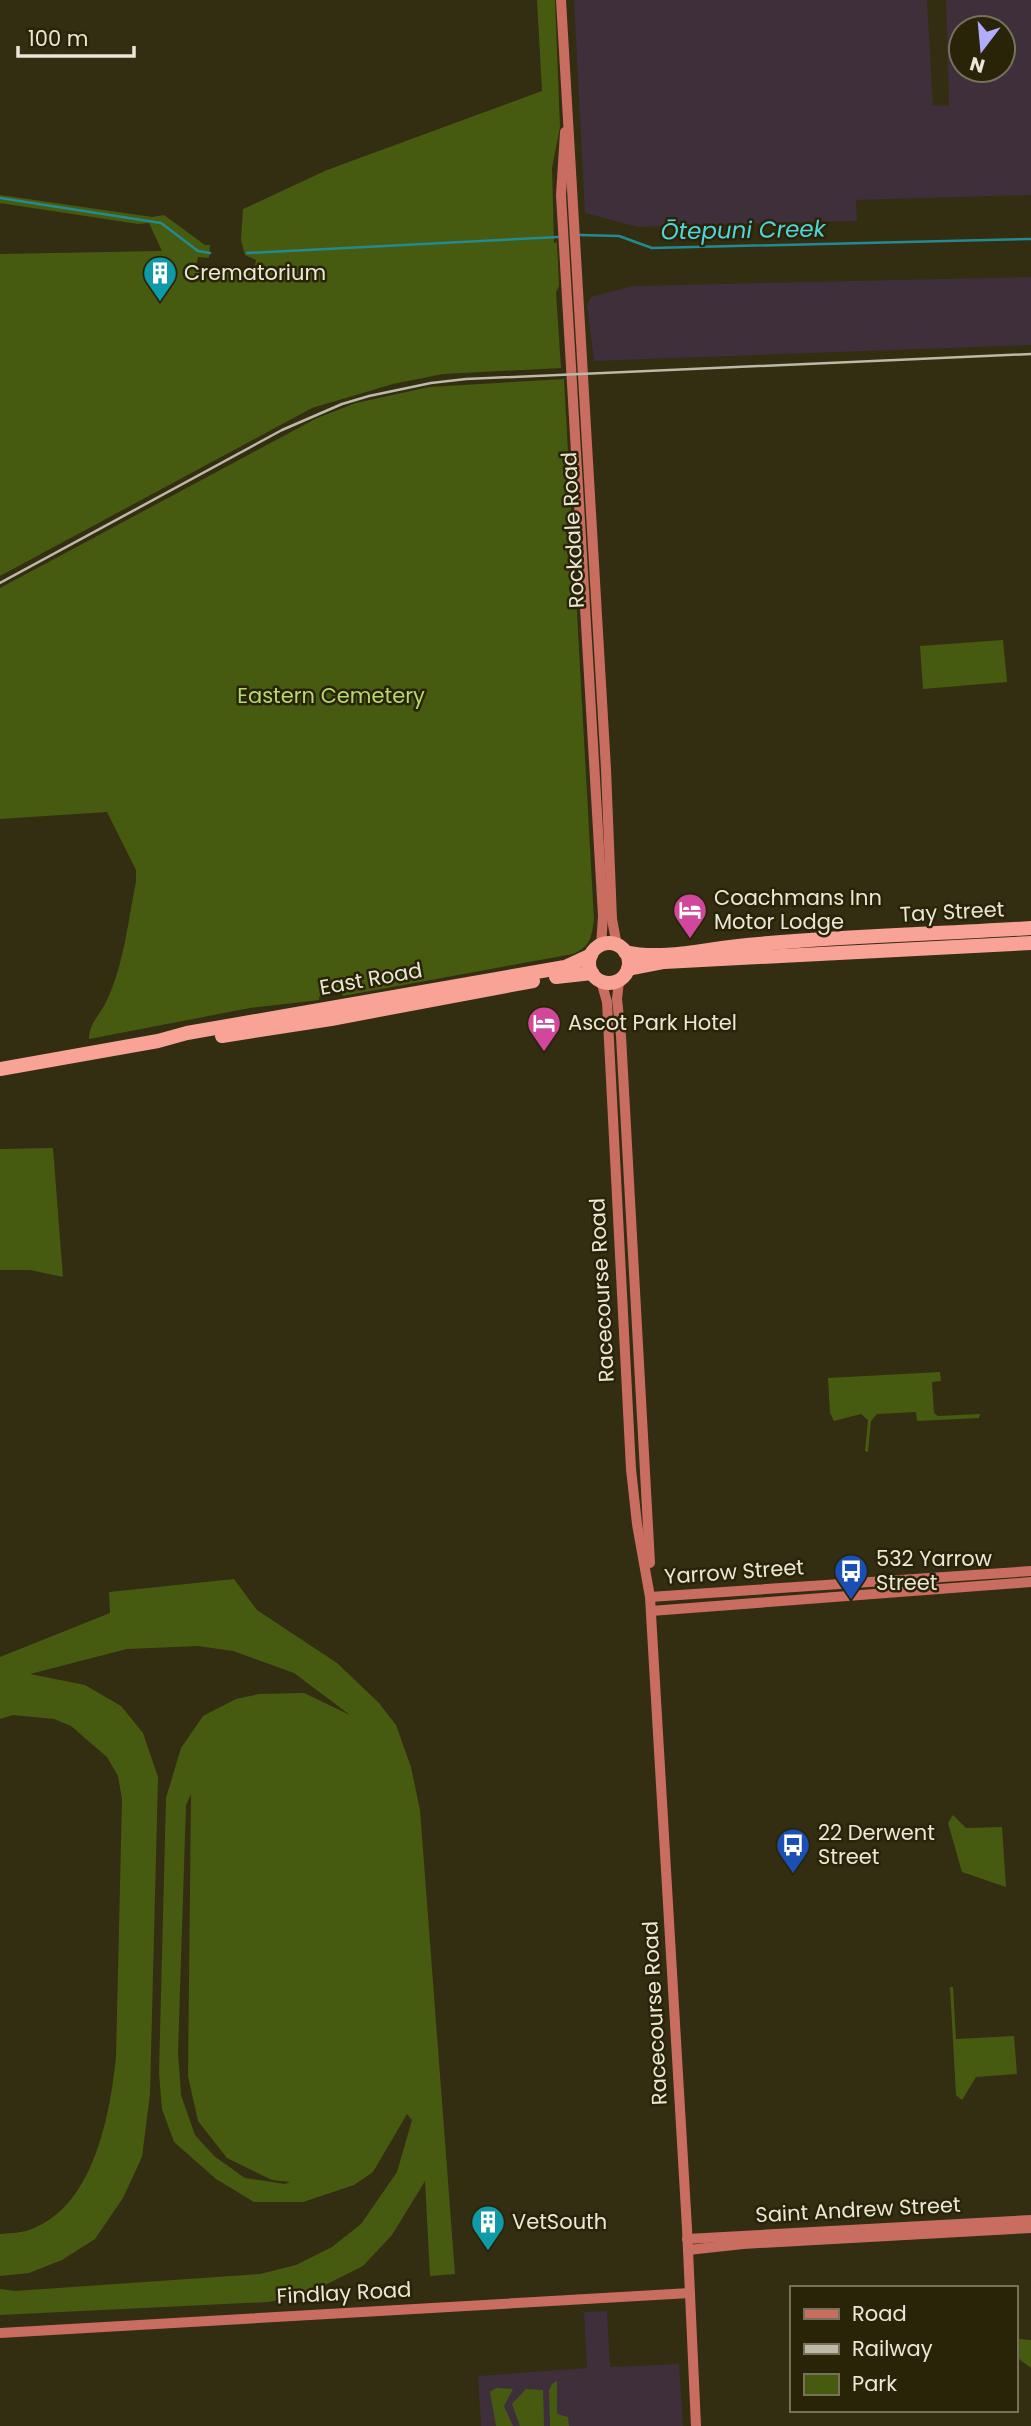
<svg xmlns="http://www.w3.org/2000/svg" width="1031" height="2426" viewBox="0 0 1031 2426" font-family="Poppins,sans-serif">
<rect width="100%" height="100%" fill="#332d12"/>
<g fill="#3e2f3b" fill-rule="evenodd">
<path d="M574,0H927L933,105L949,106L946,0H1031V195L856,200L857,221L638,227L585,213ZM961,28H1003V70H961Z"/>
<polygon points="1031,277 1031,345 594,361 587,305 591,297 632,286"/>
<polygon points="607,2311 610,2367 679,2364 683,2426 481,2426 478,2376 587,2368 584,2312"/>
</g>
<g fill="#465b10" fill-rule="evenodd">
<polygon points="537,0 555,0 560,127 552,168 554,243 557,242 559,286 556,292 561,368 443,374 393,384 312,408 0,576 0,254 162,251 149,223 138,224 0,203 0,195 152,217 164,215 205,245 210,245 209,258 198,257 196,266 198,270 240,272 255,265 256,260 245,255 241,240 243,209 327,170 542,91"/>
<path d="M564,379L594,920C591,938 591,946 573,954L343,996L342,993C333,992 327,994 319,997V1000L250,1008L89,1039C89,1023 101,1014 107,1000C124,964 128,921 136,882V870L107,812L0,819V588L317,418L356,403L429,387Z"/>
<polygon points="1003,640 1007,682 923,689 920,646"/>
<polygon points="53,1148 63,1277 30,1270 0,1270 0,1149"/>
<polygon points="940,1372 941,1381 932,1382 934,1413 938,1416 980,1414 979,1418 917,1421 916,1412 877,1414 871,1421 868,1452 865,1451 868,1420 861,1414 834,1421 830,1413 828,1378"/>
<path d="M234,1579L257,1610L337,1663L379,1703L396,1725L411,1767L420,1810L455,2274L430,2276L425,2181L392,2235L363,2266L305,2295L268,2302L0,2315V2289L15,2291L260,2274L296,2265L332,2247L361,2224L397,2172L412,2120L407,2114L373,2172L354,2185L303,2202H254L216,2179L174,2142L162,2109L159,2073L166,1798L181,1748L203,1716L236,1699L259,1694L304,1693L350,1715L294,1673L233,1651L198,1646L127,1649L30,1674L85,1685L121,1706L143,1733L158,1777L150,2094L142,2157L123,2198L95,2239L62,2260L29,2273L0,2276V2234C10,2233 23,2233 32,2229C94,2205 110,2115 116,2057L122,1799L118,1776L107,1757L71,1726L54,1719L13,1715L0,1719V1657L110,1613L109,1592ZM191,1794L188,2076L198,2121L227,2158L272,2180L290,2182L285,2184L245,2178L214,2156L195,2135L181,2095L178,2052L186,1805Z"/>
<polygon points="953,1815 966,1828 1002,1827 1006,1887 962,1872 948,1823"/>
<polygon points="950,1987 953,1987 956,2039 1014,2036 1017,2074 976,2077 962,2100 956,2095"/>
<polygon points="1019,2339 1031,2340 1031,2368 1019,2359 1015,2351"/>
<polygon points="557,2381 557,2414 568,2417 569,2426 550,2426 549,2391 552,2384"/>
<polygon points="496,2388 513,2389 504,2406 513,2426 496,2426 490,2392"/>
<polygon points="526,2389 543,2390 544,2426 520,2426 512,2404"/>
</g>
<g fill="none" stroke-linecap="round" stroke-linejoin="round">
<g stroke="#228a90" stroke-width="2.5">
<polyline points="0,198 161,223 198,251 210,253"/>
<polyline points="579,235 619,236 652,248 1031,239"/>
<polyline points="247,253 558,237"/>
</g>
<g stroke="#c86d60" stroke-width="10">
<polyline points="561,0 606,769 612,919 617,946"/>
<polyline points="565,132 561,195 603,916 601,946"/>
<polyline points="601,981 607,1002 631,1469 637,1524 650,1597 687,2228 696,2426"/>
<polyline points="619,981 617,999 621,1036 650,1563"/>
<polyline points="650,1597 1031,1571"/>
<polyline points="651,1611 1031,1582"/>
<polyline points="687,2239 1031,2220"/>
<polyline points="688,2250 743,2244 1031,2228"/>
<polyline points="0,2333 690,2293"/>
</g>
<g stroke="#f8a395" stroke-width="14">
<circle cx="609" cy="963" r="20"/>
<path d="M625,952C664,961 708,948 747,945C841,936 937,934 1031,928"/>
<polyline points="628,969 664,962 1031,943"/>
<polyline points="556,977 592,973"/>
<polyline points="222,1036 331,1019 533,981"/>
<polyline points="0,1069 158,1041 187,1033 565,967 591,955"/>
</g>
<polyline stroke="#bcb9a6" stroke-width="2.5" points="0,583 282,430 342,404 369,396 431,383 466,379 1031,354"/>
</g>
<defs>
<g id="building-pin" transform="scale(1.75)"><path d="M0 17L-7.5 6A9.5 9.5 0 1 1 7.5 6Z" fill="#0f9aa8" stroke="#292308"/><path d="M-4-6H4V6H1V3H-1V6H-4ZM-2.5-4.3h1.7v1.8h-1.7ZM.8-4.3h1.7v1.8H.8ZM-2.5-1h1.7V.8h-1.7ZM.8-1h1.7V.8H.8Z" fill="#fff"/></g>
<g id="hotel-pin" transform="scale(1.75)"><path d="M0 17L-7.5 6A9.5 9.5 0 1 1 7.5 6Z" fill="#d1479c" stroke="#292308"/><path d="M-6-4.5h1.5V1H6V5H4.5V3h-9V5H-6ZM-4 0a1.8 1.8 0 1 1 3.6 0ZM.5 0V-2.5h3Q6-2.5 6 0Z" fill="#fff"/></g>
<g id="bus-pin" transform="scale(1.75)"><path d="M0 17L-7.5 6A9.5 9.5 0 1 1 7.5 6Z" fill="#1a4fb4" stroke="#292308"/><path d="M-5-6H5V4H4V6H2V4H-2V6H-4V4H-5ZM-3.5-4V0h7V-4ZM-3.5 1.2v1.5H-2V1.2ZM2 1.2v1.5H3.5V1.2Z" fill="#fff"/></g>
</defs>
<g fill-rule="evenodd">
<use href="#building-pin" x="160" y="273"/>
<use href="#hotel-pin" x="690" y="910"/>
<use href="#hotel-pin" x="544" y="1023"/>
<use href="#bus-pin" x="851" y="1571"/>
<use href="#bus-pin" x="793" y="1845"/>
<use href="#building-pin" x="488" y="2222"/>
</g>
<g text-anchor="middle" stroke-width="5" stroke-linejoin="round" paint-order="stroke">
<g font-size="21" fill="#eae7d7" stroke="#292308" text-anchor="start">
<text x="184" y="280">Crematorium</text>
<text x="714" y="905">Coachmans Inn<tspan x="714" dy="24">Motor Lodge</tspan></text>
<text x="568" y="1030">Ascot Park Hotel</text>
<text x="876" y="1566">532 Yarrow<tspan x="876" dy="24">Street</tspan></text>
<text x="818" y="1840">22 Derwent<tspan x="818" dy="24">Street</tspan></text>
<text x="512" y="2229">VetSouth</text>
</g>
<g font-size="21" fill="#eae7d7" stroke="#292308">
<text transform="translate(573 530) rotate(-93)" y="7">Rockdale Road</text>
<text transform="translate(952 912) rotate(-3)" y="7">Tay Street</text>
<text transform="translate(371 979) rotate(-10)" y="7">East Road</text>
<text transform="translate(602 1290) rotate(-93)" y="7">Racecourse Road</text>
<text transform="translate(734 1572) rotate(-4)" y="7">Yarrow Street</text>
<text transform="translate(655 2013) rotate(-93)" y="7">Racecourse Road</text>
<text transform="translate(858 2210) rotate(-3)" y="7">Saint Andrew Street</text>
<text transform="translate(344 2293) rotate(-3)" y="7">Findlay Road</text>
</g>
<g font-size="21" fill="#b6d96c" stroke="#292308">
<text x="331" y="703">Eastern Cemetery</text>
</g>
<g font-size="23" font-style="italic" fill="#50d5dd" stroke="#292308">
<text transform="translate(743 230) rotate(-1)" y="8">Ōtepuni Creek</text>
</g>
</g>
<rect x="790" y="2286" width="228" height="126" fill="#292308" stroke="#76715b" stroke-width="2"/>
<rect x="804" y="2309" width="35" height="10" fill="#c86d60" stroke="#76715b" stroke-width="2"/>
<text x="852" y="2321" font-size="21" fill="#eae7d7">Road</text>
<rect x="804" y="2344" width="35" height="10" fill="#bcb9a6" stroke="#76715b" stroke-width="2"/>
<text x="852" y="2356" font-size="21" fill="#eae7d7">Railway</text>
<rect x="804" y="2374" width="35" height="21" fill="#465b10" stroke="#76715b" stroke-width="2"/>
<text x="852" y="2391" font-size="21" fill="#eae7d7">Park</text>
<g transform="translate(982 49) rotate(196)"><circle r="33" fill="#292308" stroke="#76715b" stroke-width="2"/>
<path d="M0-5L12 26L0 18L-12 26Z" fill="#b1adfa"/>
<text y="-10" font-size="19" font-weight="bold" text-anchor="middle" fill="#eae7d7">N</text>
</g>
<path d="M18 46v10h116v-10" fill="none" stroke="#eae7d7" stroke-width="3.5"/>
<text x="28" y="46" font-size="21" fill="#eae7d7" stroke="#292308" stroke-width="5" paint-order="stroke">100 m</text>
</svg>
